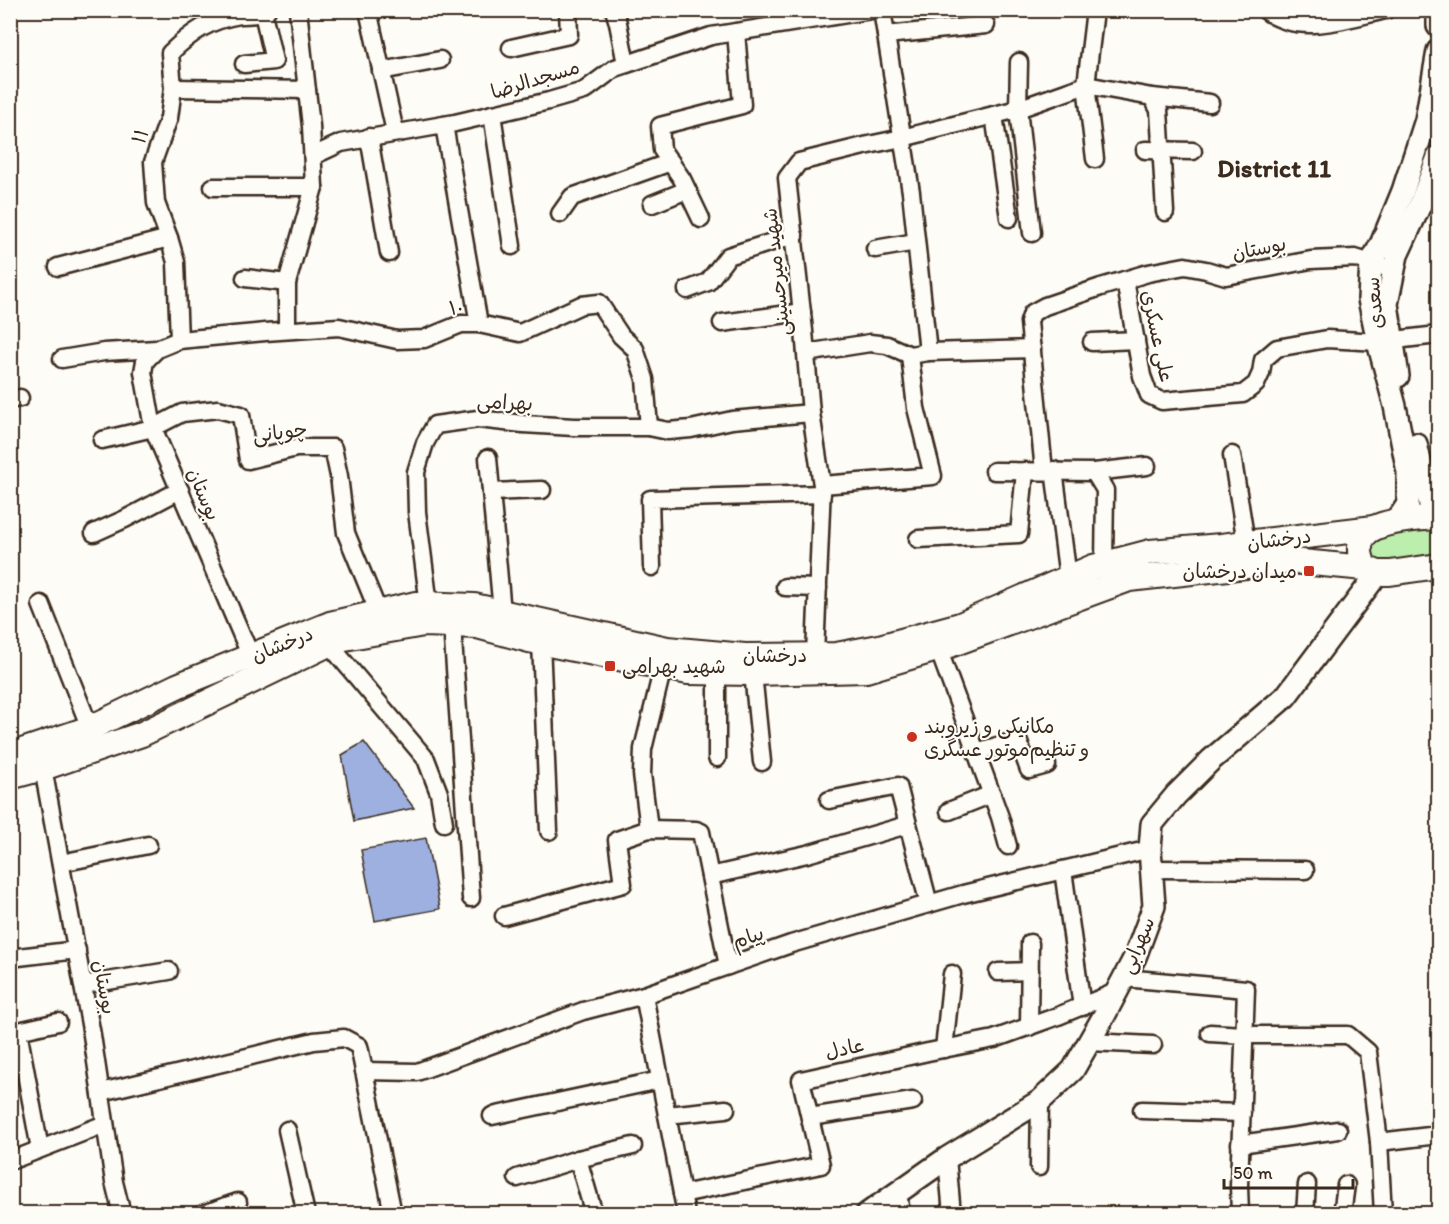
<svg xmlns="http://www.w3.org/2000/svg" width="1449" height="1224" viewBox="0 0 1449 1224" font-family="Itim,'Playpen Sans Arabic',sans-serif">
<rect width="100%" height="100%" fill="#fdfcf7"/>
<filter id="ink" filterUnits="userSpaceOnUse"><feTurbulence type="fractalNoise" baseFrequency=".0167" numOctaves="2"/><feDisplacementMap in="SourceGraphic" scale="12" xChannelSelector="R" yChannelSelector="G"/><feConvolveMatrix kernelMatrix="1 2 1 2 8 2 1 2 1" color-interpolation-filters="sRGB"/></filter>
<g filter="url(#ink)">
<polygon fill="#bceeae" stroke="#7c8c66" stroke-width="1.5" points="1438,525 1438,553 1381,564 1371,557 1369,542 1377,534"/>
<g fill="#9db0df" stroke="#3b2a1e" stroke-width="1.5">
<polygon points="364,742 414,808 354,821 342,755"/>
<polygon points="426,838 440,909 375,921 361,850"/>
</g>
<g fill="none" stroke-linecap="round" stroke-linejoin="round">
<g stroke="#3b2a1e" stroke-width="21">
<g id="minor">
<polyline points="368,10 395,132"/>
<polyline points="614,10 618,23 626,64"/>
<polyline points="882,10 911,192 928,352"/>
<polyline points="1095,10 1086,85 1095,159"/>
<path d="M1265,10C1301,37 1347,18 1386,10"/>
<polyline points="886,35 986,25"/>
<polyline points="511,48 569,35 568,10"/>
<polyline points="1019,62 1018,109 1032,233"/>
<polyline points="244,64 274,61 263,13"/>
<polyline points="381,71 440,60"/>
<polyline points="173,88 307,90"/>
<polyline points="1152,97 1159,110 1165,212"/>
<polyline points="492,114 512,246"/>
<polyline points="994,115 1009,218"/>
<polyline points="444,125 479,324"/>
<polyline points="369,137 389,253"/>
<polyline points="1145,150 1193,151"/>
<polyline points="313,156 341,143 455,123 549,101 584,91 615,68 711,36 872,10"/>
<polyline points="213,187 314,187"/>
<polyline points="652,204 687,190"/>
<polyline points="560,214 572,197 671,162"/>
<polyline points="701,219 682,179 662,150 660,126 742,105 736,32"/>
<polyline points="875,249 916,242"/>
<polyline points="58,267 169,238"/>
<polyline points="245,278 287,283"/>
<polyline points="1125,280 1142,376 1149,395 1162,401 1243,394 1256,384 1261,373 1263,360 1277,348 1327,339 1378,342 1438,335"/>
<polyline points="687,290 708,282 728,256 794,235"/>
<polyline points="722,323 802,312"/>
<polyline points="287,330 287,283 314,187 311,126 298,10"/>
<path d="M179,340L176,262L169,238L156,203L153,162L169,118L173,88L170,53C192,32 209,20 240,15C249,14 260,16 267,10"/>
<polyline points="1092,342 1136,340"/>
<polyline points="806,353 870,343 887,345 910,355 928,352 1032,349"/>
<polyline points="62,359 104,352 157,349"/>
<polyline points="10,400 20,398"/>
<polyline points="102,440 153,428 182,413 218,409 241,415 248,460 296,448 333,448 339,476 346,533 383,623"/>
<polyline points="1232,455 1246,543"/>
<polyline points="488,458 502,612"/>
<polyline points="1054,470 1068,578"/>
<polyline points="994,471 1094,472 1105,490 1104,565"/>
<polyline points="1044,471 1029,322 1032,313 1045,306 1101,287 1148,273 1185,266 1206,270 1226,276 1311,260 1355,258 1394,270"/>
<polyline points="1094,472 1147,466"/>
<polyline points="822,485 933,476 916,408 910,355"/>
<polyline points="491,492 542,490"/>
<polyline points="94,533 125,519 180,490"/>
<polyline points="918,539 1019,534 1025,471"/>
<polyline points="652,567 650,499 822,494"/>
<polyline points="785,587 818,588"/>
<polyline points="41,604 90,728"/>
<polyline points="429,605 417,512 416,472 425,443 435,425 478,419 523,424 574,427 649,427 668,431 691,429 732,420 811,413"/>
<polyline points="452,625 471,898"/>
<polyline points="541,642 549,831"/>
<polyline points="329,644 426,759 439,793 444,823"/>
<polyline points="938,648 1000,817 1008,846"/>
<polyline points="816,665 815,655 822,485 811,413 804,331 787,178 799,162 864,146 902,138 1018,109 1086,85 1152,97 1210,103"/>
<polyline points="255,666 153,428 143,372 145,361 157,349 179,340 265,332 339,327 397,340 424,339 461,324 479,324 520,333 581,305 599,303 621,336 635,349 645,379 649,427"/>
<polyline points="753,673 762,762"/>
<polyline points="976,752 1018,740 1029,770 1047,765"/>
<polyline points="717,758 717,672"/>
<polyline points="43,768 92,1035 114,1182 122,1214"/>
<polyline points="829,800 898,786 929,904"/>
<polyline points="949,811 992,794"/>
<polyline points="649,829 642,774 643,749 663,667"/>
<polyline points="61,863 148,845"/>
<polyline points="1152,869 1305,870"/>
<polyline points="1063,870 1082,1007"/>
<polyline points="710,876 807,854 907,825"/>
<polyline points="504,916 623,884 617,840 649,829 696,830 701,832 728,966"/>
<polyline points="10,958 77,950"/>
<polyline points="998,972 1030,971"/>
<polyline points="1124,978 1246,989 1239,1186 1240,1214"/>
<polyline points="83,985 169,971"/>
<polyline points="644,995 686,1214"/>
<polyline points="1029,1027 1030,943"/>
<polyline points="1210,1033 1244,1035 1348,1035 1368,1052 1379,1142 1383,1214"/>
<polyline points="1089,1042 1153,1045"/>
<polyline points="944,1049 952,974"/>
<polyline points="364,1071 417,1072 583,1011 644,995 791,944 963,894 1150,849"/>
<polyline points="101,1092 314,1041 344,1038 359,1046 393,1214"/>
<polyline points="1142,1110 1242,1113"/>
<polyline points="667,1115 726,1109"/>
<polyline points="492,1116 660,1080"/>
<polyline points="810,1117 913,1101"/>
<polyline points="287,1130 306,1214"/>
<polyline points="1379,1142 1438,1135"/>
<polyline points="1240,1144 1338,1130"/>
<polyline points="40,1149 18,1031 58,1022"/>
<polyline points="947,1158 952,1214"/>
<polyline points="578,1159 594,1214"/>
<polyline points="10,1161 105,1124"/>
<polyline points="1039,1167 1040,1101"/>
<polyline points="517,1178 578,1159 633,1146"/>
<polyline points="898,1192 901,1214"/>
<polyline points="682,1194 821,1165 801,1080 928,1052 994,1039 1058,1016 1116,992"/>
<polyline points="203,1214 238,1202"/>
<polyline points="1305,1214 1307,1184"/>
<polyline points="1342,1214 1346,1185"/>
</g>
</g>
<g stroke="#3b2a1e" stroke-width="26">
<g id="tertiary">
<polyline points="1438,10 1438,26"/>
<polyline points="1398,376 1387,304 1397,255 1420,205 1438,157"/>
<polyline points="1416,444 1433,517"/>
<polyline points="1396,522 1408,504 1408,472 1395,406 1378,342 1369,299 1371,263 1382,242 1403,191 1426,120 1438,51"/>
<polyline points="867,1214 947,1158 1040,1101 1073,1070 1105,1014 1135,957 1154,906 1150,849 1152,824 1176,795 1211,760 1286,696 1378,573"/>
</g>
</g>
<g stroke="#3b2a1e" stroke-width="28">
<g id="secondary">
<path d="M1365,568C1342,520 1402,521 1433,517H1438"/>
<polyline points="10,755 90,728 177,686 330,624 416,604 474,606 667,649 745,656 836,655 879,647 960,625 1093,567 1150,552 1221,546 1374,528"/>
<polyline points="10,777 43,768 142,734 339,639 424,624 477,626 529,640 688,672 753,673 866,670 947,646 1129,579 1291,561 1365,568 1378,573 1390,573 1438,566"/>
</g>
</g>
<use href="#minor" stroke="#fdfcf7" stroke-width="16"/>
<use href="#tertiary" stroke="#fdfcf7" stroke-width="21"/>
<use href="#secondary" stroke="#fdfcf7" stroke-width="24"/>
</g>
</g>
<g fill="#c8321e" stroke="#fdfcf7" stroke-width="2">
<rect x="1303" y="565" width="12" height="12" rx="3"/>
<rect x="604" y="660" width="12" height="12" rx="3"/>
<circle cx="912" cy="737" r="6"/>
</g>
<g text-anchor="middle" stroke-width="4.5" stroke-linejoin="round" paint-order="stroke">
<g font-size="20" fill="#3b2a1e" stroke="#fdfcf7">
<text transform="translate(535 79) rotate(-17)" y="7">مسجدالرضا</text>
<text transform="translate(140 136) rotate(-70)" y="7">۱۱</text>
<text transform="translate(1259 248) rotate(-11)" y="7">بوستان</text>
<text transform="translate(776 272) rotate(-96)" y="7">شهید میرحسینی</text>
<text transform="translate(1374 303) rotate(-95)" y="7">سعدی</text>
<text transform="translate(456 307) rotate(-11)" y="7">۱۰</text>
<text transform="translate(1158 336) rotate(78)" y="7">علی عسکری</text>
<text transform="translate(505 402) rotate(3)" y="7">بهرامی</text>
<text transform="translate(280 432) rotate(-7)" y="7">چوپانی</text>
<text transform="translate(204 494) rotate(67)" y="7">بوستان</text>
<text transform="translate(1279 539) rotate(-7)" y="7">درخشان</text>
<text transform="translate(282 644) rotate(-22)" y="7">درخشان</text>
<text x="775" y="662">درخشان</text>
<text transform="translate(748 937) rotate(-19)" y="7">پیام</text>
<text transform="translate(1137 945) rotate(-67)" y="7">سهرابی</text>
<text transform="translate(105 987) rotate(80)" y="7">بوستان</text>
<text transform="translate(845 1048) rotate(-12)" y="7">عادل</text>
</g>
<g font-size="20" fill="#3b2a1e" stroke="#fdfcf7" text-anchor="start">
<text x="1297" y="578" text-anchor="end">میدان درخشان</text>
<text x="622" y="673">شهید بهرامی</text>
<text x="924" y="733">مکانیکی و زیروبند<tspan x="924" dy="23">و تنظیم‌موتور عسگری</tspan></text>
</g>
<g font-size="26" font-weight="bold" fill="#3b2a1e" stroke="#fdfcf7">
<text x="1274" y="177">District 11</text>
</g>
</g>
<rect width="1449" height="1224" fill="none" stroke="#fdfcf7" stroke-width="36"/>
<rect x="18" y="18" width="1413" height="1188" fill="none" stroke="#3b2a1e" stroke-width="2" filter="url(#ink)"/>
<path d="M1224 1179v9h129v-9" fill="none" stroke="#3b2a1e" stroke-width="3"/>
<text x="1233" y="1179" font-size="18" fill="#3b2a1e" stroke="#fdfcf7" stroke-width="4.5" paint-order="stroke">50 m</text>
</svg>
